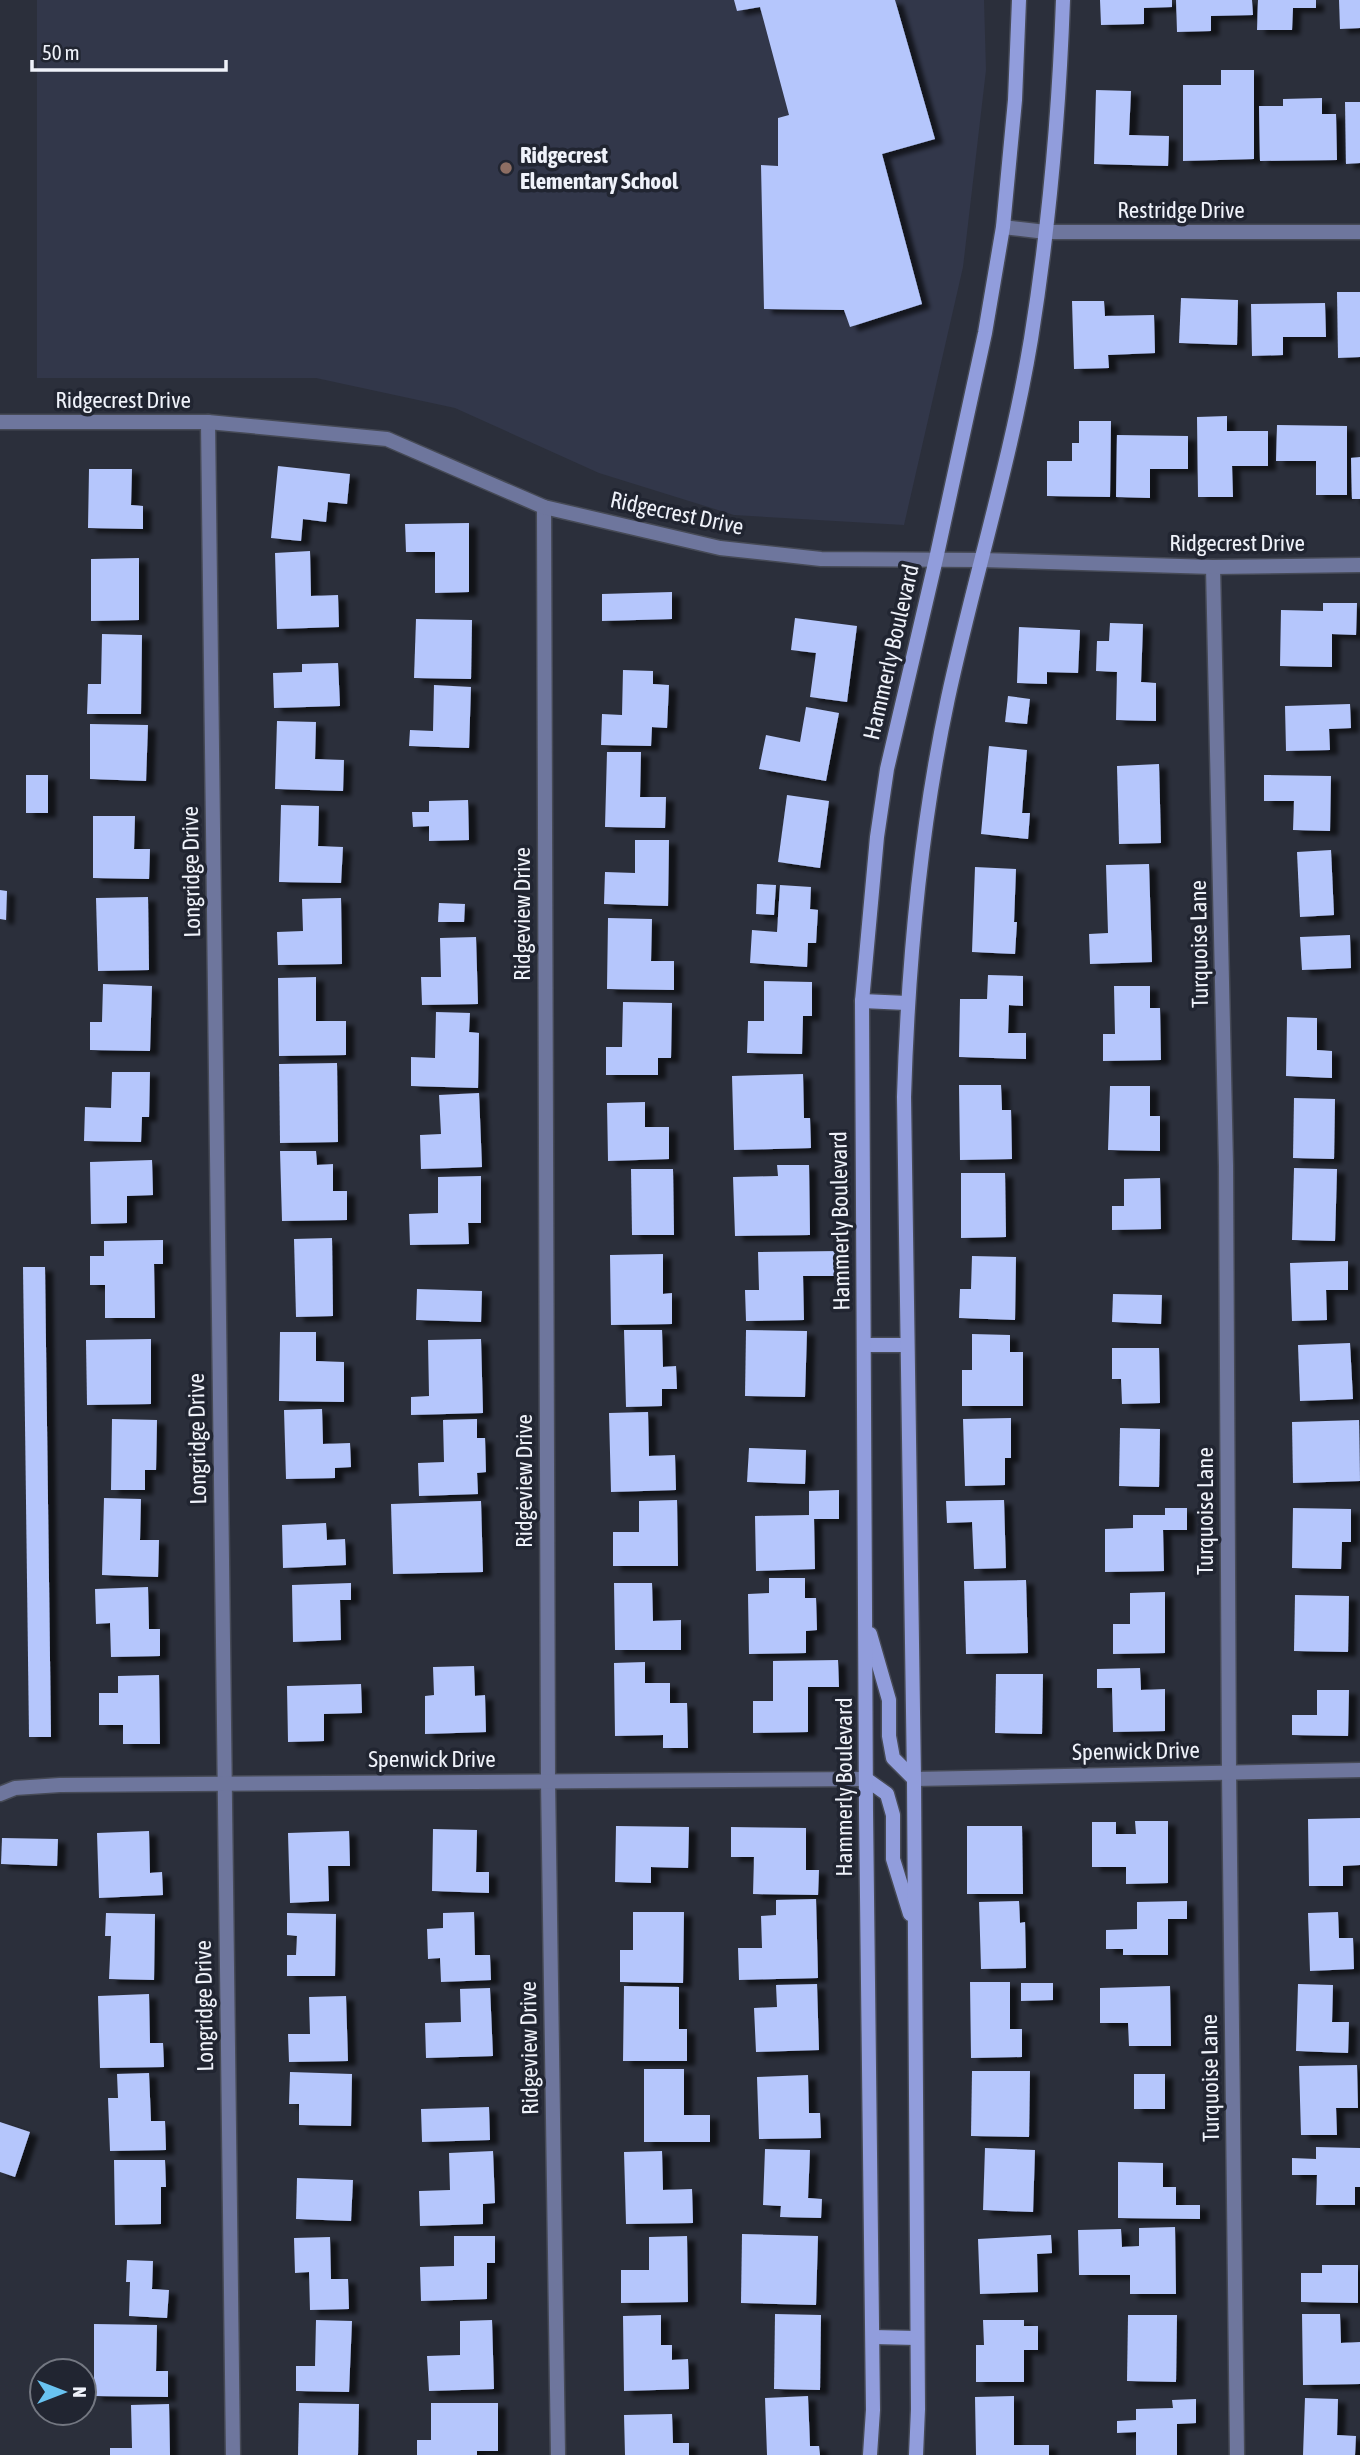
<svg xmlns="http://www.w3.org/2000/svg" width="1360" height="2455" viewBox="0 0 1360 2455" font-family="'Asap Condensed',sans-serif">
<defs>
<filter id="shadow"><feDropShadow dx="8" dy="4.5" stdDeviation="2" flood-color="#0009"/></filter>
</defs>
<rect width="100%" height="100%" fill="#2b2f3b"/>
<polygon fill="#32374a" points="37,0 984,0 986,70 963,267 904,525 734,515 599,473 455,408 316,378 37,378"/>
<g fill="#b5c6fc" filter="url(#shadow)">
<polygon points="734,0 895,0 935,139 882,154 922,304 850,327 844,310 764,309 761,165 778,166 778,118 789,115 760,7 737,11"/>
<polygon points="1100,0 1172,0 1172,7 1144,8 1144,24 1101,25"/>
<polygon points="1176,0 1252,0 1253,15 1211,16 1211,31 1177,32"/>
<polygon points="1258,0 1316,0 1316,8 1293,8 1292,30 1257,30"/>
<polygon points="1339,0 1360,0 1360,28 1340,29"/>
<polygon points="1221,70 1254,70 1254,159 1183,161 1183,85 1221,85"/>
<polygon points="1096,90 1131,91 1129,135 1169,136 1168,166 1094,164"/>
<polygon points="1322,98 1322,114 1336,114 1337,160 1260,161 1259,106 1283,106 1283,99"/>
<polygon points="1345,102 1360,102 1360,163 1346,164"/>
<polygon points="1337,292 1360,292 1360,357 1338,358"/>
<polygon points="1181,298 1238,300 1237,345 1179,343"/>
<polygon points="1072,301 1104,301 1105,316 1154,315 1155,353 1108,355 1109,368 1074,369"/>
<polygon points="1325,303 1326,337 1283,337 1283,355 1252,356 1251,304"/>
<polygon points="1227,416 1227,431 1268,431 1268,466 1232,466 1233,497 1198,497 1197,417"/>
<polygon points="1079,421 1111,421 1110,497 1047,496 1047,461 1072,461 1072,443 1079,443"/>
<polygon points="1277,425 1347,426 1347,495 1316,495 1316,461 1276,461"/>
<polygon points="1117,435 1188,436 1188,469 1150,469 1150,498 1116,497"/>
<polygon points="1360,457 1360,499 1352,499 1351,458"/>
<polygon points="278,466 350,474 347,504 328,502 326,522 303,519 301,541 271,538"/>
<polygon points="89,469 132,469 131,505 143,506 143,529 88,528"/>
<polygon points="469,523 469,592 435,593 435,552 406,552 405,524"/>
<polygon points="310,551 311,596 338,595 339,627 277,629 275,553"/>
<polygon points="139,558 139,620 91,621 91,559"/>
<polygon points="672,592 672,619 602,621 602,594"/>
<polygon points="1323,603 1357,603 1356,635 1332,634 1332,667 1280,666 1281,610 1323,611"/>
<polygon points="795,618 857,626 847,702 810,697 816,653 791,650"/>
<polygon points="416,619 472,620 471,679 414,678"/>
<polygon points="1110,623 1143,624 1141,682 1156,683 1156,721 1116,720 1117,672 1096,671 1097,641 1109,641"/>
<polygon points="1019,627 1080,630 1078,673 1047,672 1047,684 1017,683"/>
<polygon points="102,634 142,635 141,714 87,714 88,684 101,684"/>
<polygon points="338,663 340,706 274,708 273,673 302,672 302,664"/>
<polygon points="623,670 653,671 653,684 669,685 667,728 652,727 651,746 601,745 602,714 622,715"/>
<polygon points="434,685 471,687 469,748 409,746 410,730 433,731"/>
<polygon points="1008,696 1030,699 1027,724 1005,722"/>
<polygon points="1350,704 1351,728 1329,729 1330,750 1286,751 1285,706"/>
<polygon points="806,707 839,713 826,781 759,769 766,735 800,742"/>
<polygon points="277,721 316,722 315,759 344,760 343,791 275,789"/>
<polygon points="90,724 148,725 146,781 90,779"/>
<polygon points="989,746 1027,750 1022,813 1030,813 1028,839 981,834"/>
<polygon points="607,752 641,752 640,797 666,797 665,828 605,827"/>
<polygon points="1159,764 1161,843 1119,844 1117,766"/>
<rect x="26" y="775" width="22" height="38"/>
<polygon points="1264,775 1331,776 1330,831 1293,830 1294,801 1264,801"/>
<polygon points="787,795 829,801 820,868 778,862"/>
<polygon points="468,800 469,840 429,841 429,826 413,827 412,812 429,812 429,801"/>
<polygon points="281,805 319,806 318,846 343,847 341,883 279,882"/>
<polygon points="93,816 135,816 134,849 150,849 149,879 93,878"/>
<polygon points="635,840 669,840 668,906 604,904 605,872 635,873"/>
<polygon points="1331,850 1334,915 1300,917 1297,852"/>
<polygon points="1149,864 1152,962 1090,964 1089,934 1108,933 1106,865"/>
<polygon points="975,867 1016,869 1014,922 1017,922 1015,954 972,952"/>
<polygon points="757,884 776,885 774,915 756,914"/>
<polygon points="780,885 811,887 810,909 818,910 816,943 808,943 807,967 750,963 752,930 777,932"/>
<polygon points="0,890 7,891 6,920 0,919"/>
<polygon points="148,897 149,970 98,971 96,898"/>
<polygon points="341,898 342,964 278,965 277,932 303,931 302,899"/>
<polygon points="439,903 465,904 464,922 438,922"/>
<polygon points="608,918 652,919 651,961 674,961 674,990 607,989"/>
<polygon points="1350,935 1351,968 1302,970 1300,937"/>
<polygon points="476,937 478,1004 422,1005 421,977 441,977 440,938"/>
<polygon points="988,975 1023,976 1023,1006 1009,1005 1008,1033 1026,1033 1026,1059 959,1057 960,999 987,999"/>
<polygon points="316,977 316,1021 346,1021 346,1055 279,1056 278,978"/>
<polygon points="764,981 812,982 812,1016 803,1016 802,1054 747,1053 748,1021 764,1021"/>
<polygon points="103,984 152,986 150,1051 90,1050 90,1022 102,1022"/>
<polygon points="1114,986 1150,986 1150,1008 1160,1008 1161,1060 1103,1061 1103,1034 1115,1034"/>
<polygon points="623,1002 672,1003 671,1058 658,1058 658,1075 606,1075 606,1047 622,1047"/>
<polygon points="436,1012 470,1013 469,1032 479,1033 478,1088 411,1086 411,1057 435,1058"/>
<polygon points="1287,1017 1317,1018 1317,1050 1332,1051 1332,1078 1286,1076"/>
<polygon points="337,1063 338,1142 280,1143 279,1064"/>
<polygon points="112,1072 150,1072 149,1117 142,1117 141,1142 84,1141 85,1107 111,1108"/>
<polygon points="803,1074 804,1118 810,1118 811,1148 734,1150 732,1076"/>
<polygon points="959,1085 1001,1085 1002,1110 1011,1110 1012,1159 960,1160"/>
<polygon points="1110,1086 1150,1086 1150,1116 1160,1116 1160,1151 1108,1150"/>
<polygon points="479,1093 482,1167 421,1169 420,1135 441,1134 439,1095"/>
<polygon points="1294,1098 1335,1099 1334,1159 1293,1158"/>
<polygon points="645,1102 645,1127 669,1127 669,1159 608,1161 607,1103"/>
<polygon points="280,1151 316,1151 317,1165 333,1164 333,1191 347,1191 347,1220 282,1221"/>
<polygon points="152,1160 153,1195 127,1196 127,1223 91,1224 90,1162"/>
<polygon points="777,1165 809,1165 810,1235 735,1236 733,1177 778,1176"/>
<polygon points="1294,1168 1337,1169 1335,1241 1292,1240"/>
<polygon points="631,1169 673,1169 674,1235 632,1235"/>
<polygon points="961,1173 1005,1173 1006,1237 961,1238"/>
<polygon points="481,1176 481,1223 468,1223 469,1244 410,1245 409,1214 438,1213 438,1177"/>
<polygon points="1160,1178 1161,1229 1112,1230 1112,1206 1124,1206 1124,1179"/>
<polygon points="332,1238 333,1316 296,1317 294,1239"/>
<polygon points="163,1240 163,1264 154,1264 155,1318 105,1318 105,1285 90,1285 90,1256 104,1256 104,1241"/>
<polygon points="839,1251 840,1276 803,1276 804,1320 746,1321 745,1290 759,1290 758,1252"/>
<polygon points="663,1254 663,1294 672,1293 672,1324 611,1325 610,1255"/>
<polygon points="972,1256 1016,1257 1015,1320 959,1318 960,1289 971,1289"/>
<polygon points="1348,1261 1348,1290 1326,1290 1327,1320 1292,1321 1290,1263"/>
<polygon points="23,1267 45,1267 51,1737 29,1737"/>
<polygon points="417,1289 482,1291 481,1322 416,1320"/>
<polygon points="1113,1294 1162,1295 1161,1324 1112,1322"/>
<polygon points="624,1330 662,1330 663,1367 676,1366 677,1389 662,1389 662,1406 626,1407"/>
<polygon points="746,1330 807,1331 805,1397 745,1396"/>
<polygon points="280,1332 316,1332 316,1361 344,1362 344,1402 279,1401"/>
<polygon points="972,1334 1010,1335 1010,1352 1023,1352 1023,1406 962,1406 962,1370 972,1370"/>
<polygon points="151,1339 151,1404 87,1405 86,1340"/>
<polygon points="481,1339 483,1413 411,1415 411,1397 429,1396 428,1340"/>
<polygon points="1350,1343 1353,1399 1300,1401 1298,1345"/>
<polygon points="1112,1348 1159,1348 1160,1403 1122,1404 1121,1379 1112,1379"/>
<polygon points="322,1409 323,1444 350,1443 351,1467 335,1468 335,1478 286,1479 284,1410"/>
<polygon points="648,1412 649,1456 675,1455 676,1490 611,1492 609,1413"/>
<polygon points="1011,1418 1011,1458 1005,1458 1005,1485 965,1486 963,1419"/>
<polygon points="112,1419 157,1420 156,1470 145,1470 145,1490 111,1490"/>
<polygon points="477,1419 477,1438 485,1438 486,1472 477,1473 478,1494 419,1496 418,1463 444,1462 443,1420"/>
<polygon points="1359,1420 1360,1481 1293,1483 1292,1422"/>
<polygon points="1120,1428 1160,1429 1159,1487 1119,1486"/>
<polygon points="749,1448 806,1450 805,1484 747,1482"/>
<polygon points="839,1490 839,1519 814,1519 815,1569 756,1571 755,1516 809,1515 809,1491"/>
<polygon points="104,1498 141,1499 140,1540 159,1540 158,1577 102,1575"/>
<polygon points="677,1500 678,1566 613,1566 613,1532 639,1532 639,1501"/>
<polygon points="1004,1500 1006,1568 974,1569 972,1522 947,1523 946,1501"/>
<polygon points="481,1501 483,1572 393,1574 391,1504"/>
<polygon points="1165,1508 1187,1508 1187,1530 1163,1530 1164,1571 1105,1572 1105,1529 1133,1528 1133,1515 1165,1515"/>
<polygon points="1293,1508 1351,1509 1351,1542 1342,1542 1341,1569 1292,1568"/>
<polygon points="326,1523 327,1540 345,1539 346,1565 283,1568 282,1525"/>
<polygon points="769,1578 805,1578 805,1598 816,1598 817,1630 806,1631 806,1653 749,1654 748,1594 769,1593"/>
<polygon points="1026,1580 1028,1653 966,1654 964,1581"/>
<polygon points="351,1583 351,1600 340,1600 341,1640 293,1642 292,1585"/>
<polygon points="614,1583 652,1583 653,1621 681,1620 681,1650 615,1650"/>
<polygon points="148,1587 149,1629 160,1629 160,1656 111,1657 110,1623 96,1624 95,1589"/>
<polygon points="1165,1592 1165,1653 1113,1654 1113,1624 1130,1624 1130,1593"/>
<polygon points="1295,1595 1349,1596 1348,1652 1294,1651"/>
<polygon points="838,1660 839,1687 808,1687 808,1732 753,1733 753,1701 773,1701 773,1661"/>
<polygon points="645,1662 645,1683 670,1683 670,1703 687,1703 688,1748 663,1748 663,1735 615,1736 614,1663"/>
<polygon points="474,1666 475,1696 485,1695 486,1732 425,1734 425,1696 434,1695 433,1667"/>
<polygon points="1140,1668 1141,1690 1165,1689 1165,1731 1113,1732 1112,1688 1097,1688 1097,1669"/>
<polygon points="996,1674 1043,1674 1042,1734 995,1733"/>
<polygon points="159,1675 160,1744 123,1744 123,1725 99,1725 99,1693 118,1693 118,1676"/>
<polygon points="361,1684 362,1713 324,1714 324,1741 288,1742 287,1686"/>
<polygon points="1317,1690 1349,1690 1348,1736 1292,1735 1292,1715 1317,1715"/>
<polygon points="1360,1818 1360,1865 1343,1866 1343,1886 1309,1886 1308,1819"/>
<polygon points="1135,1821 1168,1821 1168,1883 1126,1884 1126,1867 1092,1867 1092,1822 1116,1822 1116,1834 1136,1834"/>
<polygon points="616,1826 689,1827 688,1868 651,1867 651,1883 615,1882"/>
<polygon points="967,1826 1022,1826 1023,1894 967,1894"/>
<polygon points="731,1827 806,1828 806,1870 819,1870 818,1895 753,1894 754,1857 731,1857"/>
<polygon points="433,1829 477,1830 476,1872 489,1872 489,1893 432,1891"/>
<polygon points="149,1831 150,1873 162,1872 163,1895 99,1898 97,1833"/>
<polygon points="349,1831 350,1866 328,1866 329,1901 290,1903 288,1833"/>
<polygon points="2,1838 58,1839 57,1866 1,1864"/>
<polygon points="816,1899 818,1978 739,1980 738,1948 762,1948 761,1916 776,1915 776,1900"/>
<polygon points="1019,1901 1020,1923 1025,1922 1026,1968 981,1969 979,1902"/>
<polygon points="1187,1901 1187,1919 1168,1919 1168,1955 1123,1955 1123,1949 1106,1949 1106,1930 1137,1929 1137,1902"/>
<polygon points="474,1912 475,1955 490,1955 491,1980 441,1982 440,1958 428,1959 427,1929 443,1928 443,1913"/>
<polygon points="633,1912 684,1912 683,1983 620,1982 620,1950 633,1950"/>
<polygon points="1338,1912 1339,1938 1353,1938 1354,1969 1310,1971 1308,1913"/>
<polygon points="106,1913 155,1914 154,1980 109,1979 111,1936 105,1936"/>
<polygon points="287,1913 336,1914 335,1976 287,1976 287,1955 296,1955 297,1936 287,1935"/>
<polygon points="970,1982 1010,1982 1010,2029 1022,2029 1022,2057 971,2058"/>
<polygon points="1021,1983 1053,1983 1053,2000 1021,2001"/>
<polygon points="817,1984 819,2050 756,2052 754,2008 777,2007 776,1985"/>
<polygon points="1298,1984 1333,1985 1332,2022 1349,2022 1348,2053 1296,2051"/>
<polygon points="624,1986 679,1987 679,2029 687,2029 687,2061 623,2061"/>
<polygon points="1170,1986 1171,2046 1129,2046 1128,2023 1100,2023 1100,1988"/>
<polygon points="490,1988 493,2056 426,2058 425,2023 461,2022 460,1989"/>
<polygon points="149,1994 150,2043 163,2043 164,2067 100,2068 98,1996"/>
<polygon points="346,1996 348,2061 289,2062 288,2034 310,2034 309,1997"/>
<polygon points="1357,2065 1358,2108 1336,2108 1337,2135 1301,2135 1299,2066"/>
<polygon points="644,2069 684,2069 684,2115 710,2115 710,2142 644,2142"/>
<polygon points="972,2071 1030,2071 1029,2137 971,2136"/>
<polygon points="290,2072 352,2074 351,2126 299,2125 299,2104 289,2104"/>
<polygon points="149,2073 151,2121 165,2121 166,2150 110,2151 108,2098 118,2098 117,2074"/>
<rect x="1134" y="2074" width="31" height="35"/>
<polygon points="808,2075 809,2113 820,2113 821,2138 759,2139 757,2077"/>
<polygon points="489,2107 490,2140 422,2142 421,2109"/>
<polygon points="0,2122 30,2132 15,2177 0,2172"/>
<polygon points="1316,2147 1360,2148 1360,2187 1355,2187 1355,2205 1316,2205 1317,2175 1292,2175 1292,2158 1316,2159"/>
<polygon points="985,2148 1035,2150 1033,2212 983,2210"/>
<polygon points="765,2149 810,2150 808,2198 822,2199 821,2218 780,2217 781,2206 763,2205"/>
<polygon points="493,2151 495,2203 483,2204 483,2224 420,2226 419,2191 450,2190 449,2153"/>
<polygon points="662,2151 663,2190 692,2189 693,2223 626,2224 624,2152"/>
<polygon points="114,2160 165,2160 166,2187 161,2187 161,2224 115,2225"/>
<polygon points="1118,2162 1163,2163 1163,2187 1176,2187 1176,2205 1200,2205 1200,2219 1118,2218"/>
<polygon points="297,2178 353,2180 351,2221 296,2219"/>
<polygon points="1175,2227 1176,2294 1130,2294 1130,2275 1079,2275 1078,2230 1121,2229 1122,2247 1139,2246 1139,2228"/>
<polygon points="742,2234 818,2236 816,2305 741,2303"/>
<polygon points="1051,2235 1052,2253 1037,2254 1038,2292 980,2294 978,2239"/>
<polygon points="454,2236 495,2236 495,2263 487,2263 487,2299 421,2301 420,2267 454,2266"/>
<polygon points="687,2236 688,2302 621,2303 621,2270 649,2270 649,2237"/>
<polygon points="330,2237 331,2279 348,2279 349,2309 310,2310 309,2272 295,2273 294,2238"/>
<polygon points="127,2260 153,2261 152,2289 169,2290 167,2318 129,2316 130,2282 126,2282"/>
<polygon points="1322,2265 1358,2265 1358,2303 1301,2302 1301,2273 1322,2273"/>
<polygon points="775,2314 821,2315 820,2390 774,2389"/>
<polygon points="1302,2314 1340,2314 1341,2343 1360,2342 1360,2384 1303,2385"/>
<polygon points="661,2315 661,2345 672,2345 672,2360 688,2359 689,2389 624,2391 623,2316"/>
<polygon points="1128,2315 1177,2315 1176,2382 1127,2381"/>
<polygon points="316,2320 352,2321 349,2392 296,2391 296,2366 315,2366"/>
<polygon points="492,2320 494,2389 429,2391 427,2356 460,2355 460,2321"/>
<polygon points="983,2320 1024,2320 1024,2326 1038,2326 1038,2350 1024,2350 1024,2382 976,2382 976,2345 984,2345"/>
<polygon points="94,2324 157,2325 156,2371 168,2371 168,2397 94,2396"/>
<polygon points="808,2396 810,2446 819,2446 820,2455 767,2455 765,2398"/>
<polygon points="1014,2396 1014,2445 1049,2445 1049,2455 976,2455 975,2397"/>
<polygon points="1305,2398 1338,2399 1337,2435 1356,2436 1355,2455 1303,2455"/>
<polygon points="1196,2399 1196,2423 1177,2424 1177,2455 1136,2455 1136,2432 1117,2433 1117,2421 1136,2420 1136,2409 1173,2408 1172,2400"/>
<polygon points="299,2403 359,2404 358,2455 298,2455"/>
<polygon points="431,2403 498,2403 498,2451 477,2451 477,2455 417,2455 417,2440 431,2440"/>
<polygon points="169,2404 170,2455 110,2455 110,2448 132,2448 131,2405"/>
<polygon points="672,2414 673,2443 689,2443 689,2455 625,2455 624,2415"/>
</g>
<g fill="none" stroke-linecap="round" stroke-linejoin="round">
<g stroke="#464a56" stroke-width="17">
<g id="minor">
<polyline points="1003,227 1046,232 1360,232"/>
<polyline points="208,422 233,2455"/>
<polyline points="544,507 548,1781 558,2455"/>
<polyline points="1213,567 1226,1166 1229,1772 1237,2455"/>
<polyline points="914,1779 1360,1770"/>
</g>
</g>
<g stroke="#464a56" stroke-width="17">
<g id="tertiary">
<polyline points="0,422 208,422 387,439 544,507 720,548 821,559 981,560 1213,567 1360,565"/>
<polyline points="0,1794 15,1788 60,1785 866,1779"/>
</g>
</g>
<g stroke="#464a56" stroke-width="17">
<g id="secondary">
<polyline points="862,1001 907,1003"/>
<polyline points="865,1345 907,1345"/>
<polyline points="870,1634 889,1700 889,1736 893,1758 914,1779"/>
<polyline points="866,1779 887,1794 893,1815 893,1859 910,1914"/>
<polyline points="873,2337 917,2338"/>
<polyline points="870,2455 873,2410 866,1811 862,1001 877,837 887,769 936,559 985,333 1003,227 1015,100 1019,0"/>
<path d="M916,2455L918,2409L914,1779L904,1097C908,963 920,829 948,698C974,578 1011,460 1031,339C1049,227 1059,114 1063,0"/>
</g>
</g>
<use href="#minor" stroke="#6e769d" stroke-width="14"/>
<use href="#tertiary" stroke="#6e769d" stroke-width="14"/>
<use href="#secondary" stroke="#919ddc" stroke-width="14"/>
</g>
<circle fill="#8d6e63" stroke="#212531" stroke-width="2.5" cx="506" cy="168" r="7"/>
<g text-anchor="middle" stroke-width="7" stroke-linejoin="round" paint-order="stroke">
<g font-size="23" font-weight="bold" fill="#eff2fa" stroke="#212531" text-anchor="start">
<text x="520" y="163">Ridgecrest<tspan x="520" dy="26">Elementary School</tspan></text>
</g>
<g font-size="23" fill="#eff2fa" stroke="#212531">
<text x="1181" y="218">Restridge Drive</text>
<text x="123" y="408">Ridgecrest Drive</text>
<text transform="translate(677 513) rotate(12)" y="8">Ridgecrest Drive</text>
<text x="1237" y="551">Ridgecrest Drive</text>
<text transform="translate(891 652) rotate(-77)" y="8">Hammerly Boulevard</text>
<text transform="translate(191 872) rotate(-91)" y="8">Longridge Drive</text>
<text transform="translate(522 914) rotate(-90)" y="8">Ridgeview Drive</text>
<text transform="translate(1199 944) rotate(-91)" y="8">Turquoise Lane</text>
<text transform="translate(840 1221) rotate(-91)" y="8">Hammerly Boulevard</text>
<text transform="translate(197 1439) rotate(-91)" y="8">Longridge Drive</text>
<text transform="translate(524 1481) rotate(-90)" y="8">Ridgeview Drive</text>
<text transform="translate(1205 1511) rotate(-90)" y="8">Turquoise Lane</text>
<text transform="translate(1136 1751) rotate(-1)" y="8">Spenwick Drive</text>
<text x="432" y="1767">Spenwick Drive</text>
<text transform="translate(844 1787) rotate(-90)" y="8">Hammerly Boulevard</text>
<text transform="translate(204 2006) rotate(-91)" y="8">Longridge Drive</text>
<text transform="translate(529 2048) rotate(-91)" y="8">Ridgeview Drive</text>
<text transform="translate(1210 2078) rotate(-91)" y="8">Turquoise Lane</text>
</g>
</g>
<g transform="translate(63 2392) rotate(90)"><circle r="33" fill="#212531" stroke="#737781" stroke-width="2"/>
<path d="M0-5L12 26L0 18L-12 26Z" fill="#69c3f1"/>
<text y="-10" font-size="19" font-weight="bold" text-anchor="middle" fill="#eff2fa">N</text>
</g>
<path d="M32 60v10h194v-10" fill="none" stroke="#eff2fa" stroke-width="3.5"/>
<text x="42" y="60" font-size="21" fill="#eff2fa" stroke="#212531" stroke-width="5" paint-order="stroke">50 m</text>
</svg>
